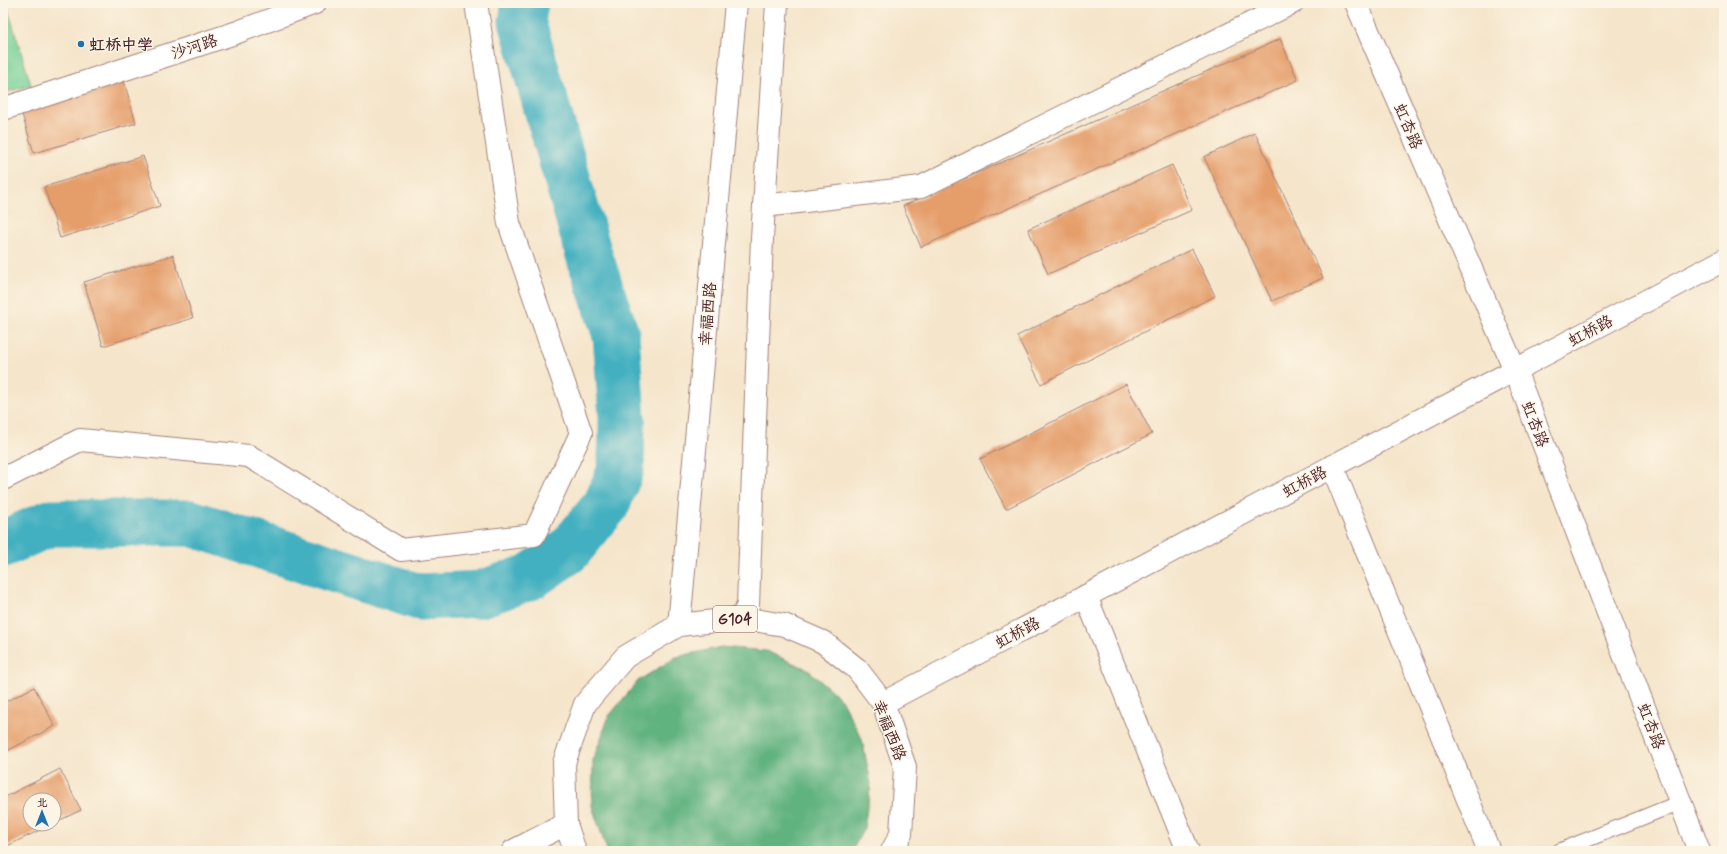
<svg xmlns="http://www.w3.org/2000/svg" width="1727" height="854" viewBox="0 0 1727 854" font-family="Mynerve,'LXGW WenKai TC',sans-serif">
<rect width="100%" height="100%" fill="#fcf5e5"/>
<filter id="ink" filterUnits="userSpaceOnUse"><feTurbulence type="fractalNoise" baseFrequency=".025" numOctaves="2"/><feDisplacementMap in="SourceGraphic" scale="8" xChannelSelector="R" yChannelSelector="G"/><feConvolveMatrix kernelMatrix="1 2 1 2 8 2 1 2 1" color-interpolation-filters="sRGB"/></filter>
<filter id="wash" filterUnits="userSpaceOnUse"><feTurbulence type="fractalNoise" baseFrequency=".012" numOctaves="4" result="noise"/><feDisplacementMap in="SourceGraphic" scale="16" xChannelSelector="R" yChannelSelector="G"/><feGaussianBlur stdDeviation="0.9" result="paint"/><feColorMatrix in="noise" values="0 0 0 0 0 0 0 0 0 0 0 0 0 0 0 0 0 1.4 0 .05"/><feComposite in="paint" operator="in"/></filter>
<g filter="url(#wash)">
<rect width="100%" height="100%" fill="#f5e5cb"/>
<polygon fill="#76d096" stroke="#607860" points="3,3 6,3 31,85 3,93"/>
<polygon fill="#60b27f" stroke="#556855" points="721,647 766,651 807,669 841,699 862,739 871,784 864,828 852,851 607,850 592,806 593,760 609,716 638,681 676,657"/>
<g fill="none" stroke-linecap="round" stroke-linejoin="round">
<polyline stroke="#43b0c0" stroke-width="47" points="3,544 50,523 191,523 419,597 480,594 530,577 568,551 606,505 621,469 622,418 616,335 590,258 522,21 525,3"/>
</g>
<g id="blocks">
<g fill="#e59e6b">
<polygon points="1280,39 1298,80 921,247 903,206"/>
<polygon points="124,81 136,123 34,153 21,111"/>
<polygon points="1255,133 1323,278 1272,301 1204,157"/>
<polygon points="143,156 160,206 60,238 44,187"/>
<polygon points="1172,165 1192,210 1048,274 1028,229"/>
<polygon points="1192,249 1215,296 1041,384 1017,336"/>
<polygon points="173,255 193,318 103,346 84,282"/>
<polygon points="1126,384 1152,434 1006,509 980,459"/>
<polygon points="34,687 55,726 3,753 3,703"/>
<polygon points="60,769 81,810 54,823 54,800 30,800 30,824 52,824 3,848 3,798"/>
</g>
</g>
</g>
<g filter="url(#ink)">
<use href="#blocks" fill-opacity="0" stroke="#a0827b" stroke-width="1"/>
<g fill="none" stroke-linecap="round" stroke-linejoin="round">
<g stroke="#a0827b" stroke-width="16">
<polyline id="lane" points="1559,851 1681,802"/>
</g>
<g stroke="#a0827b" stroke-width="24">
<g id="street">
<polyline points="764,206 921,187 1292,3"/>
<polyline points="1332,466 1489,851"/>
<polyline points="3,479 80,440 249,456 401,550 534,535 581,433 509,223 476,3"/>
<polyline points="1086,596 1188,851"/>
</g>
</g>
<g stroke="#a0827b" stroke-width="24">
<g id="secondary">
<polyline points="1356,3 1515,370 1699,851"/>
<polyline points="3,109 235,33 315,3"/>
<polyline points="883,703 1724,260"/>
<polyline points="513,851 566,824"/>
</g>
</g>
<g stroke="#a0827b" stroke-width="24">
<g id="primary">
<polyline points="742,618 748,605 762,238 777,3"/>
<polyline points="679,625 736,3"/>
<polyline points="575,851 566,824 564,763 585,704 625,657 679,625 742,618 784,625 823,642 857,669 883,703 905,767 901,834 892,851"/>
</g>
</g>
<use href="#lane" stroke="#fff" stroke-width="14"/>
<use href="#street" stroke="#fff" stroke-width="22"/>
<use href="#secondary" stroke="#fff" stroke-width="22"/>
<use href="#primary" stroke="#fff" stroke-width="22"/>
</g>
</g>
<circle fill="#1f6fb2" stroke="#fcf5e5" stroke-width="1.5" cx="81" cy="44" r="4"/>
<g text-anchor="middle" stroke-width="3" stroke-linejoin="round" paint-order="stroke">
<rect fill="#fcf5e5" stroke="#7f5f63" stroke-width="1" x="713" y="606" width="44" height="26" rx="3"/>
<g font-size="15" font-weight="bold" fill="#4a1f2b">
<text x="735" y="624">G104</text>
</g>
<g font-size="16" font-weight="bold" fill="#4a1f2b" stroke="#fcf5e5" text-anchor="start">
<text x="89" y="50">虹桥中学</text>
</g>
<g font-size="16" fill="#4a1f2b" stroke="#fcf5e5">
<text transform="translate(194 46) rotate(-18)" y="6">沙河路</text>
<text transform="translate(1409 126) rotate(67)" y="6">虹杏路</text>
<text transform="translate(707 314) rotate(-85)" y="6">幸福西路</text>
<text transform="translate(1590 330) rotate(-28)" y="6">虹桥路</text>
<text transform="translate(1536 424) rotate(69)" y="6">虹杏路</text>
<text transform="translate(1304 481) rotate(-28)" y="6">虹桥路</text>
<text transform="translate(1017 632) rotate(-28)" y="6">虹桥路</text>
<text transform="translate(1652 726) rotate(69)" y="6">虹杏路</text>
<text transform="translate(890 730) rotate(68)" y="6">幸福西路</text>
</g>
</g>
<rect width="1727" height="854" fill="none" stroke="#fcf5e5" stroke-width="16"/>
<g transform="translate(42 812)"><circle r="19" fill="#fcf5e5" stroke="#b59f9b"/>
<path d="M0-3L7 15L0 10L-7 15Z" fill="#1f6fb2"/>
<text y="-6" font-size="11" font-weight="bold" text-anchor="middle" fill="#4a1f2b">北</text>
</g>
</svg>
